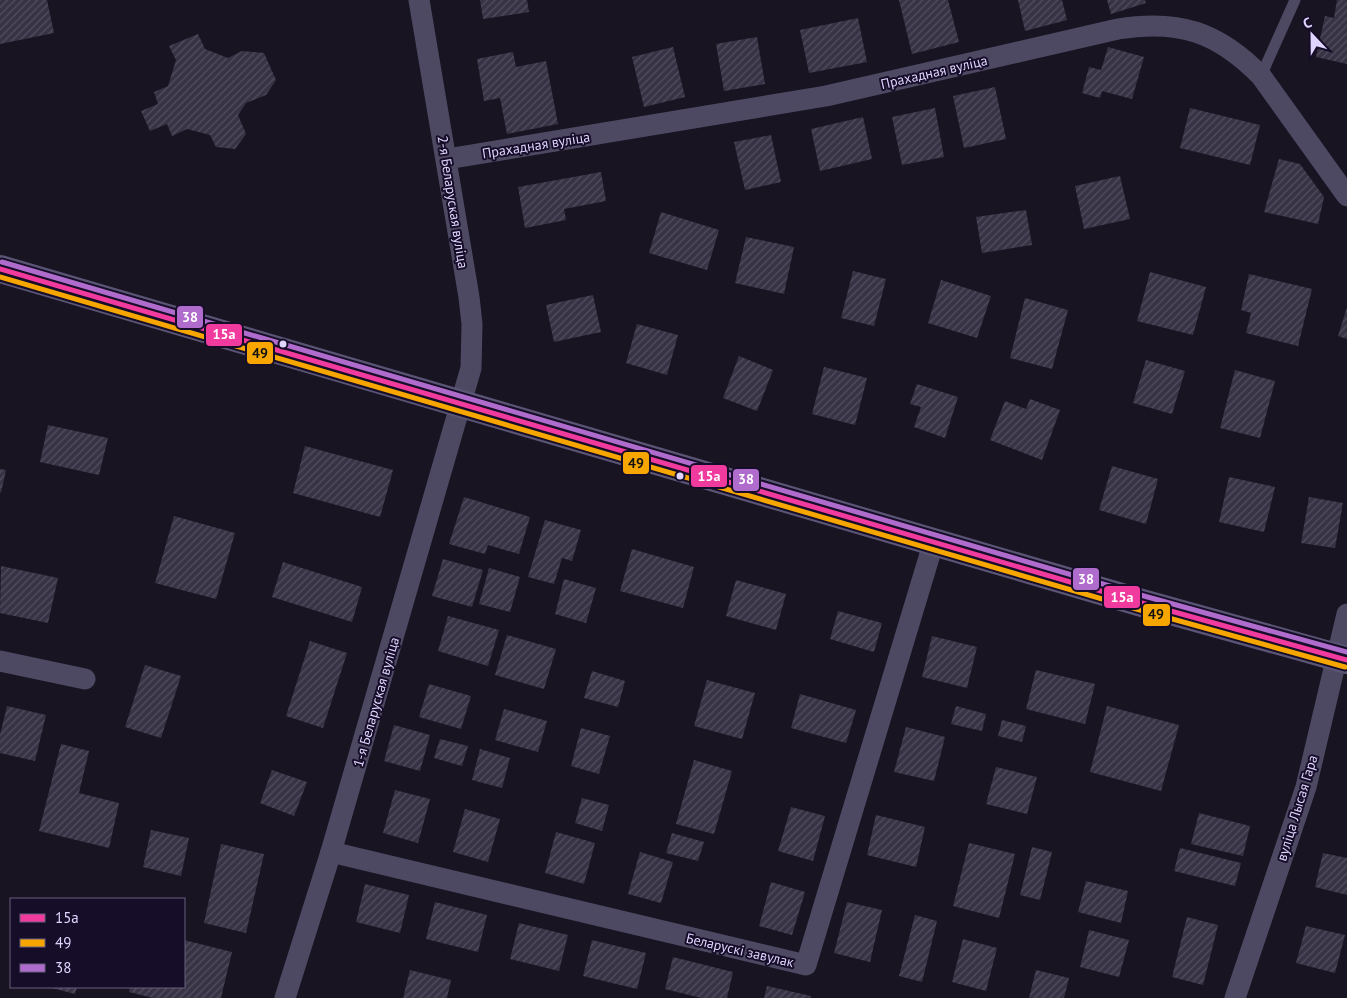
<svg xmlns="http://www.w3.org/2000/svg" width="1347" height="998" viewBox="0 0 1347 998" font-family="'PT Sans',sans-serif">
<defs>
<pattern id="building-hatch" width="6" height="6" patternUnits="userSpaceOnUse" patternTransform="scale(1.25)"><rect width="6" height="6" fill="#373244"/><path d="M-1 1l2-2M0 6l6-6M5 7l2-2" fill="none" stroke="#544f60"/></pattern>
</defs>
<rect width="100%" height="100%" fill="#181422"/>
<g fill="url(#building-hatch)">
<polygon points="0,0 47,0 54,33 0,44"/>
<polygon points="480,0 527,0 529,12 483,19"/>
<polygon points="899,0 948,0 959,42 912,54"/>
<polygon points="1018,0 1062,0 1067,20 1025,31"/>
<polygon points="1107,0 1145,0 1146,3 1111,14"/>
<polygon points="1337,0 1347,0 1347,64 1316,57 1325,16 1334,18"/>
<polygon points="858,18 867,62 809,73 800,30"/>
<polygon points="198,34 205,49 228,58 242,51 264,53 276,80 266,95 246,103 238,115 246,134 235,149 216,147 210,135 187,129 172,136 167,124 150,131 141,111 158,104 154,92 168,86 176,60 169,46"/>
<polygon points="757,37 765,84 724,91 716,44"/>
<polygon points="673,47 685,97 644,107 632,57"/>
<polygon points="1108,47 1144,57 1132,99 1102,91 1100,98 1082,93 1089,67 1101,70"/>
<polygon points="513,52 516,67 546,61 558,124 507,134 500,98 484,101 477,59"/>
<polygon points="995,87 1006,139 964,148 953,96"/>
<polygon points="935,108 944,157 902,165 892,117"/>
<polygon points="1190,108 1260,125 1250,165 1180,148"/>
<polygon points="863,117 872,159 820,171 811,129"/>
<polygon points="771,135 781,182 745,190 734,142"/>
<polygon points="1279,159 1300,164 1324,197 1318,224 1264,212"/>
<polygon points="601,172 606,201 564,209 566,220 525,228 518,187"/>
<polygon points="1120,176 1130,219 1084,229 1075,186"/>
<polygon points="1026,210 1032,245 982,253 976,217"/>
<polygon points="661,212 719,230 707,270 649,253"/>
<polygon points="746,237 794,247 784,294 735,283"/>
<polygon points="853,271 886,279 874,326 841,318"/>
<polygon points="1150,272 1206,287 1193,335 1137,321"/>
<polygon points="1249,274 1312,289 1298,346 1246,333 1251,313 1241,310"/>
<polygon points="941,280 991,296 977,338 928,323"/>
<polygon points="593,295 601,332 554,342 546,305"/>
<polygon points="1025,298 1068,310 1052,369 1010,358"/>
<polygon points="1347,307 1347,339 1338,336"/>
<polygon points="637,324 678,335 667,375 626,363"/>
<polygon points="739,356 773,370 757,411 723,398"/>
<polygon points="1146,360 1185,371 1172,414 1133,403"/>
<polygon points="824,367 867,378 855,425 812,414"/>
<polygon points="1235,370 1275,381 1260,438 1220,428"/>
<polygon points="917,384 958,397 945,438 914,427 921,407 910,404"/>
<polygon points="1030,399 1060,410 1042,460 990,440 1005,401 1026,409"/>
<polygon points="48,425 108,438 99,475 40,462"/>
<polygon points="305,446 393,470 380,517 293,493"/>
<polygon points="1112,466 1158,479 1146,524 1099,510"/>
<polygon points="0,469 6,470 1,493 0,492"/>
<polygon points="1229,477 1275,487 1264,532 1219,522"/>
<polygon points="464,497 530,517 519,554 488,545 485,554 449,544"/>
<polygon points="1309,497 1343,503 1335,548 1301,543"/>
<polygon points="174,516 235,533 216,599 155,583"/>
<polygon points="545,520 581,530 572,561 562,558 554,584 528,577"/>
<polygon points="632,549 694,567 683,608 620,591"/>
<polygon points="443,559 483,570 472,607 432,596"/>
<polygon points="283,562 362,587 352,622 272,597"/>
<polygon points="1,566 58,578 48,623 0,613"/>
<polygon points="489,568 520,577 510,612 479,604"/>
<polygon points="564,579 596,588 586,623 555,614"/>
<polygon points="736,580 786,594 776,630 726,616"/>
<polygon points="838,611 882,623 874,652 830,639"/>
<polygon points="448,616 499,630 488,666 438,651"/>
<polygon points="507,635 556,649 544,689 495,675"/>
<polygon points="932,636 977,647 967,688 922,677"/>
<polygon points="310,641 347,653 323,728 286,716"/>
<polygon points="145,665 181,676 161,738 125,727"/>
<polygon points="1036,670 1095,684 1085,724 1026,709"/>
<polygon points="592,671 625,681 618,707 584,698"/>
<polygon points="707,680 755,693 742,739 694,726"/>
<polygon points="429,684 471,696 461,729 419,717"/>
<polygon points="800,694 856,710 846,743 791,728"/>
<polygon points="7,706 46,715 35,761 0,753 0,735"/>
<polygon points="956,706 986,714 982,731 951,724"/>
<polygon points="1107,706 1179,725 1161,791 1090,772"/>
<polygon points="504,709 547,721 538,752 495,740"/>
<polygon points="1002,720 1026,726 1022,742 998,736"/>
<polygon points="394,725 430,735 420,771 384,761"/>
<polygon points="906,727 945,737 934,781 894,772"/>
<polygon points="581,728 610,736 599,774 571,766"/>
<polygon points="440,739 468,746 462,766 434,758"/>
<polygon points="61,744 89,751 79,793 119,803 109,848 39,831"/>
<polygon points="480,749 510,758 502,788 472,780"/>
<polygon points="694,760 732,771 714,834 676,824"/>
<polygon points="996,767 1037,777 1027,814 986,804"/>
<polygon points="272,770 307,782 294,816 260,803"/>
<polygon points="395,790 430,799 418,843 383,833"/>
<polygon points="582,798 609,805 602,831 575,823"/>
<polygon points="791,807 825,816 813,861 778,851"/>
<polygon points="465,809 500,819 488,862 453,852"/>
<polygon points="1199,813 1250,826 1243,856 1191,844"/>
<polygon points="876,815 925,827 916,867 867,855"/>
<polygon points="151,830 189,838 181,876 143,867"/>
<polygon points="556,832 595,843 584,884 545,873"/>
<polygon points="672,833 704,842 698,861 666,853"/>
<polygon points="969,843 1015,854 999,918 953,906"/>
<polygon points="221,844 264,854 246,933 204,923"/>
<polygon points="1032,847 1052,852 1040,900 1020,895"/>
<polygon points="1180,848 1241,863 1235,886 1174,871"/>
<polygon points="640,852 673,862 661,903 628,894"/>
<polygon points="1323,853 1347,858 1347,895 1315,887"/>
<polygon points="1086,881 1128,891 1121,923 1078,912"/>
<polygon points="771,882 805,892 792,935 759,926"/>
<polygon points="365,884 409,895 400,933 356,922"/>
<polygon points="435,902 487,915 478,952 426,939"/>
<polygon points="847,902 882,910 870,962 834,953"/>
<polygon points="915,915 937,921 922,982 899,976"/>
<polygon points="1187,917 1218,925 1203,985 1172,977"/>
<polygon points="519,923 568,935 559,971 510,959"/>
<polygon points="1306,926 1345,935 1335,973 1296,963"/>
<polygon points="1089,930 1129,940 1119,977 1080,967"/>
<polygon points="963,939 997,948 986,991 952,982"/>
<polygon points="184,940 232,952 221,998 153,998 129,992 130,987 184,987"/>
<polygon points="592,940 646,953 637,989 583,976"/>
<polygon points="673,957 733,972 727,998 701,998 665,989"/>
<polygon points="410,970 451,980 447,998 403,998"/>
<polygon points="1036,970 1069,978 1064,998 1029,998"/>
<polygon points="767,986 811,996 810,998 764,998"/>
<polygon points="48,987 77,987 75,994"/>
</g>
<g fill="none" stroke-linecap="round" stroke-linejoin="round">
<polyline stroke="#4e4963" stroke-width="11" points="1261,76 1295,0"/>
<g stroke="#4e4963" stroke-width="21">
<path d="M447,159L826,96L1118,29C1179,19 1218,32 1261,76L1347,196"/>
<polyline points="0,661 85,679"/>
<polyline points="331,852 806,965 934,541"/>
<polyline points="285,998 331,852 471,368 472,324 469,297 419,0"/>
<polyline points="1235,998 1306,787 1347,614"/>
</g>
<polyline stroke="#5b5575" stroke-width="28" points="0,269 1142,603 1347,660"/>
<g stroke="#160e28" stroke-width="9">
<polyline id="bus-1" points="0,269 1142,603 1347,660"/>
</g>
<g stroke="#160e28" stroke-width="9">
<polyline id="bus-2" points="0,277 1140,610 1345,667"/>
</g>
<g stroke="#160e28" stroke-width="9">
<polyline id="bus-3" points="2,262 1144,596 1347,652"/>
</g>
<use href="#bus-1" stroke="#f13a9d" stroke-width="5"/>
<use href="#bus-2" stroke="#f7a600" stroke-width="5"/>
<use href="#bus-3" stroke="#b06ccc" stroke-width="5"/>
</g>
<g fill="#dfd5ff" stroke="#160e28" stroke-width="2">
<circle cx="283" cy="344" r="4.5"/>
<circle cx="680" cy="476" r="4.5"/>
</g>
<g text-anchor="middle" stroke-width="4" stroke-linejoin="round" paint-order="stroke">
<g font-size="14" fill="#dfd5ff" stroke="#160e28">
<text transform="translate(934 72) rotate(-13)" y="5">Прахадная вуліца</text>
<text transform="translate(536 145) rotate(-9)" y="5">Прахадная вуліца</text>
<text transform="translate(453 202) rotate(81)" y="5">2-я Беларуская вуліца</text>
<text transform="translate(376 702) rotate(-74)" y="5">1-я Беларуская вуліца</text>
<text transform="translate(1297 808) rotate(-73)" y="5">вуліца Лысая Гара</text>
<text transform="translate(740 950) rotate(13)" y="5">Беларускі завулак</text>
</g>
</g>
<g stroke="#160e28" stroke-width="2">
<rect x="176" y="305" width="28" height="24" rx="5" fill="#b06ccc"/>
<rect x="205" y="323" width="38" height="24" rx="5" fill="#f13a9d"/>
<rect x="246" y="341" width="28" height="24" rx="5" fill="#f7a600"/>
<rect x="622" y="451" width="28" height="24" rx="5" fill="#f7a600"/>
<rect x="690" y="464" width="38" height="24" rx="5" fill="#f13a9d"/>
<rect x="732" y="468" width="28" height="24" rx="5" fill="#b06ccc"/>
<rect x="1072" y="567" width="28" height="24" rx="5" fill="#b06ccc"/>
<rect x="1103" y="585" width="38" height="24" rx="5" fill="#f13a9d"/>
<rect x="1142" y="603" width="29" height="24" rx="5" fill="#f7a600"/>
</g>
<g font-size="14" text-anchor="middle" font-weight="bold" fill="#fff">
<text x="190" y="322">38</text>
<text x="224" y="339">15а</text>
<text x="709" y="481">15а</text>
<text x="746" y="484">38</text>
<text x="1086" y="584">38</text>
<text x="1122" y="602">15а</text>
</g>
<g font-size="14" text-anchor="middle" font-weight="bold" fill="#111">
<text x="260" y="358">49</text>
<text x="636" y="468">49</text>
<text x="1156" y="619">49</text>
</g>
<rect x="10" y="898" width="175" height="90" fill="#160e28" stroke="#665e7e"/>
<rect x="20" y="914" width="25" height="8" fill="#f13a9d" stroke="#665e7e"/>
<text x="55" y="923" font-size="15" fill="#dfd5ff">15а</text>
<rect x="20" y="939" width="25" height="8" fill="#f7a600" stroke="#665e7e"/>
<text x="55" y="948" font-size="15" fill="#dfd5ff">49</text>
<rect x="20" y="964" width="25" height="8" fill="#b06ccc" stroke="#665e7e"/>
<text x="55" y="973" font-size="15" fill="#dfd5ff">38</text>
<g transform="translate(1312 35) rotate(338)" stroke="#160e28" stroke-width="4" paint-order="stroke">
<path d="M0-4L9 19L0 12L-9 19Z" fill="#dfd5ff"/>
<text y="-8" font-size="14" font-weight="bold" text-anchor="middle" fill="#dfd5ff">С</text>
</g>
</svg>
